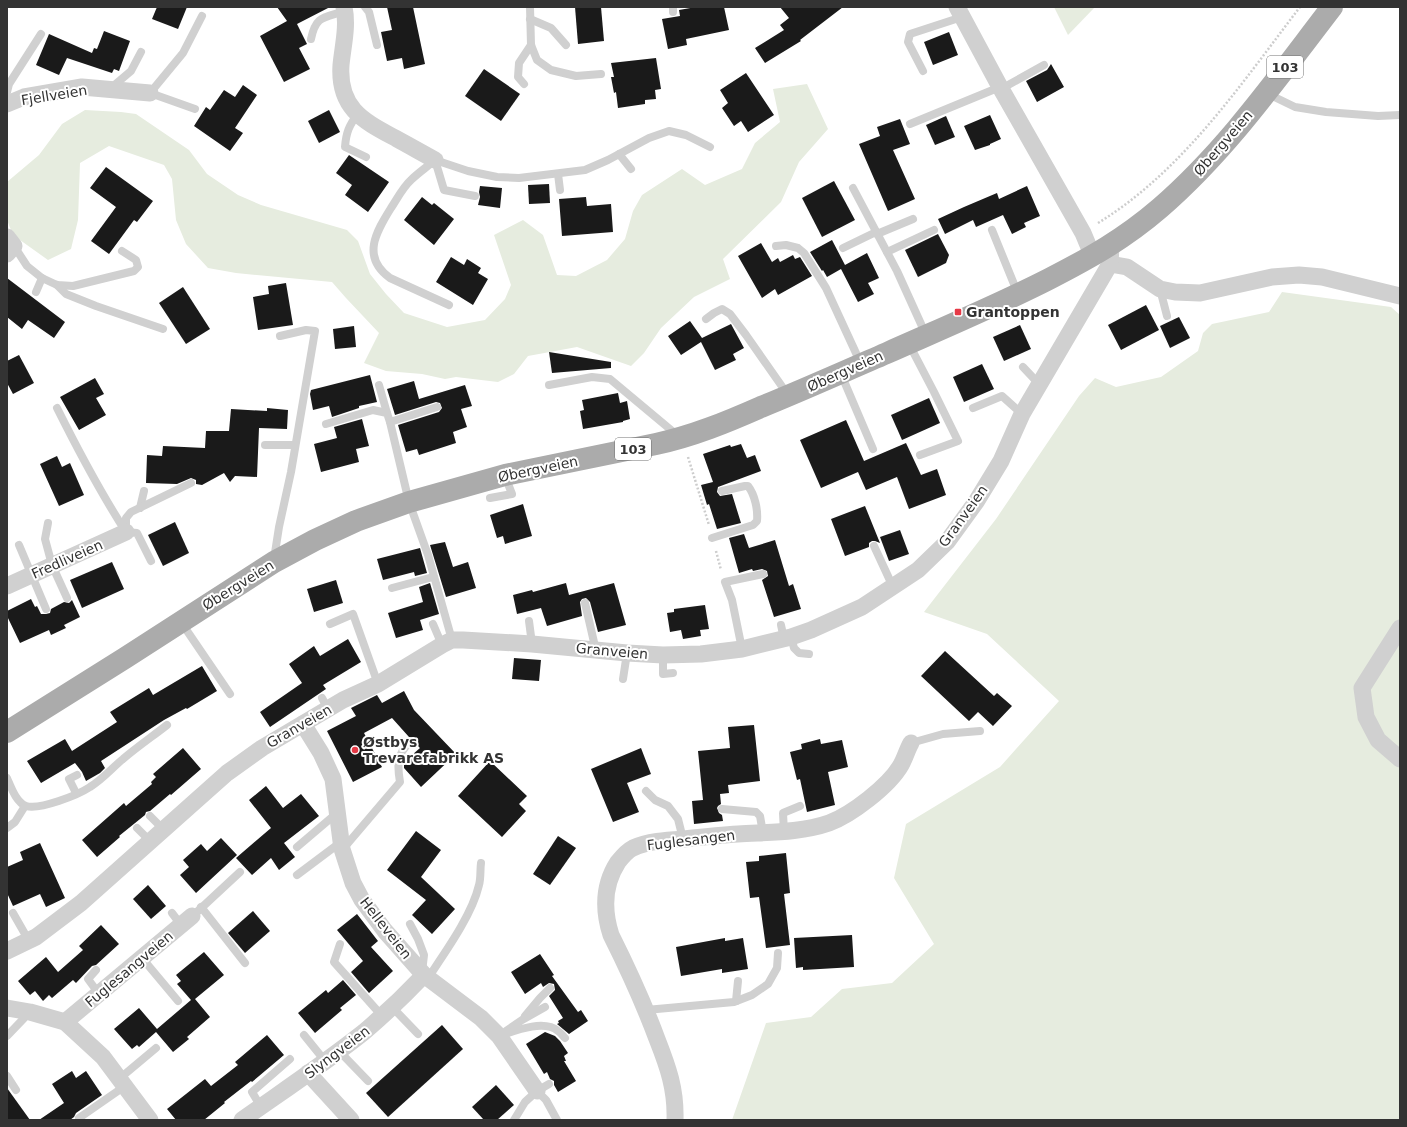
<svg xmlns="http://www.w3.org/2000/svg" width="1407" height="1127" viewBox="0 0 1407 1127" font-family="'DejaVu Sans',sans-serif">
<rect width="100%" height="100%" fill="#fff"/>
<g fill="#e6ecdf">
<polygon points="1054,7 1095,7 1068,35"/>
<polygon points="807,84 828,129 799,162 781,202 723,259 730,279 694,297 661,328 644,353 631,366 577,347 528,356 514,374 498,382 456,377 445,379 422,374 386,371 364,363 379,333 346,298 332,282 236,273 208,268 186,244 176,220 172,179 164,165 109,146 80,163 78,220 71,249 48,260 13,235 7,220 7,182 39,155 62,124 85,110 121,112 136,114 189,150 207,174 238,195 261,205 347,230 358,241 370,274 386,294 404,313 447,327 485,320 505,299 511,285 494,235 523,220 543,235 557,275 576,276 607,260 625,239 633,211 642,195 682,169 705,185 742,169 755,143 780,122 773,89"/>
<polygon points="1282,292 1391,307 1400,315 1400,1120 732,1120 766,1023 811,1017 842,989 892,983 934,944 894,878 906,824 1000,767 1059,701 987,634 924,612 996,519 1079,396 1095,378 1116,387 1161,377 1198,351 1203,333 1212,324 1269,312"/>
</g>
<g fill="#1a1a1a">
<polygon points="157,7 187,7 178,29 152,19"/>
<polygon points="277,7 330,7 297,24 307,44 299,48 310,69 284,82 260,36 287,21"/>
<polygon points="387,7 413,7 425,64 404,69 402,58 387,61 381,32 392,30"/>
<polygon points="575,7 601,7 604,41 578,44"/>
<polygon points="696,7 724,7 729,30 686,39 687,45 668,49 662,19 680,16 679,10"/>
<polygon points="780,7 843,7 800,40 801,41 765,63 755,48 784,30 780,25 789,18"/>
<polygon points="104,31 130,41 119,71 114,69 112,73 67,58 59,75 36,65 49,34 92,53 94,48 97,49"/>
<polygon points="949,32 958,55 933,65 924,42"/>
<polygon points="656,58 661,89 655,90 656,99 645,100 645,104 618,108 616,92 614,93 611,77 614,77 611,63"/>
<polygon points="1051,64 1064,87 1037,102 1026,81 1047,70"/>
<polygon points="484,69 520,94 501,121 465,96"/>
<polygon points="746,73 774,115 748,132 741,121 734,126 722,108 728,103 720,90"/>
<polygon points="243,85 257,95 235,128 243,133 230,151 194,126 206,107 210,110 224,90 235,97"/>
<polygon points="329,110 340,132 319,143 308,121"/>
<polygon points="990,115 1001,139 990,144 990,145 975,150 964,126"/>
<polygon points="946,116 955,137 935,145 926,125"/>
<polygon points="900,119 910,144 893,150 915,199 888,211 859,144 880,136 877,127"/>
<polygon points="349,155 389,182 368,212 345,195 352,185 336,173"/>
<polygon points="106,167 153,201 137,222 134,220 109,254 91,241 116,207 90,188"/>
<polygon points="834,181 855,220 822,237 802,198"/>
<polygon points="549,184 550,203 529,204 528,185"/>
<polygon points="480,186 502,188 500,208 478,205 480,197 479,192"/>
<polygon points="1027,186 1040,216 1024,223 1026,227 1012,234 1003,215 976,227 973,220 945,234 938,219 964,207 997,193 999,199"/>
<polygon points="422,197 432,205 434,203 454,219 434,245 404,220"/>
<polygon points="586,197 587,206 611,204 613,232 562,236 559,199"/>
<polygon points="938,234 949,255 946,263 918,277 905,250"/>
<polygon points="832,240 845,265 867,253 879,278 868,283 874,294 858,302 841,269 827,277 823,270 822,271 810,252"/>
<polygon points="761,243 772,262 778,258 780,262 793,255 795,259 800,257 812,276 778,295 775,289 762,298 738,256"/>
<polygon points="451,257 464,265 467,259 481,268 478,273 488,279 473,305 436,282"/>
<polygon points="7,278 65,322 54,338 28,320 22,329 7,317"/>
<polygon points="286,283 293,325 258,330 253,297 269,294 268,286"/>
<polygon points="183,287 210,329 186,344 159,303"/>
<polygon points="1146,305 1159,330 1121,350 1108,325"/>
<polygon points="1179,317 1190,338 1170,348 1160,326"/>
<polygon points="690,321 702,338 731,324 744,348 733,354 736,360 715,370 701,342 681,355 668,336"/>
<polygon points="1020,325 1031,349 1004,361 993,337"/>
<polygon points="354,326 356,347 335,349 333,329"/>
<polygon points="549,352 611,362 611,368 552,373"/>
<polygon points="19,355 34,383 13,394 7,383 7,361"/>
<polygon points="982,364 994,389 964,402 953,377"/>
<polygon points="370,375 377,402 359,406 359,408 332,417 329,406 313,410 310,394 311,390"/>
<polygon points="95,378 104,394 96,398 106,415 79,430 60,397"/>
<polygon points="414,381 419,399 465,385 472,406 461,409 467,427 453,432 456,443 419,455 417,449 406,452 398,425 439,412 442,408 440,403 436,402 395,415 387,389"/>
<polygon points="618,393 620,403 627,401 630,419 623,421 623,422 583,429 580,411 584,410 582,400"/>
<polygon points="929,398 940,423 902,440 891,415"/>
<polygon points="267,408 288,410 287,429 259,428 257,477 235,476 230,482 224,473 202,485 196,484 196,480 191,478 177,484 146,483 147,455 162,456 163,446 205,448 206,431 229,431 231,409 267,411"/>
<polygon points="362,419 369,446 356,449 359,462 321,472 314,444 337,438 334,427"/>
<polygon points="846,420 864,461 906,443 921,475 937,469 946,495 909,509 897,477 866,490 858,472 821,488 800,440"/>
<polygon points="741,444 747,458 755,455 761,471 718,487 717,492 720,496 732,494 741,523 717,529 709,504 707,505 701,485 713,482 703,454 730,445 731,447"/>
<polygon points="57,456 62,467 70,463 84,495 59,506 40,464"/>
<polygon points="523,504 532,536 505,544 503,536 497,538 490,515"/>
<polygon points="865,506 880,543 875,541 872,541 869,543 869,547 845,556 831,519"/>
<polygon points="175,522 189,553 163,566 148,535"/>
<polygon points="900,530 909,554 889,561 880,537"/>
<polygon points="744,534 749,548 775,540 789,586 793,584 801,609 774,617 762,580 768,576 767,571 762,569 753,571 752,569 739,573 729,538"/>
<polygon points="445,542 453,567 468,562 476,588 446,597 430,545"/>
<polygon points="420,548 427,573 415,576 414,572 383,580 377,559"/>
<polygon points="112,562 124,589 82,608 70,580"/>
<polygon points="336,580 343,603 314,612 307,589"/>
<polygon points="430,583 439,614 420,620 423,630 396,638 388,613 423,602 419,587"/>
<polygon points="566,583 569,595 614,583 626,625 598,632 590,602 586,598 582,599 580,602 582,616 547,626 541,608 517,614 513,595 532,590 533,592"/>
<polygon points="31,599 35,607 37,606 41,614 46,614 50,613 51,609 64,602 69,603 72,600 80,617 64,625 66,628 51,635 49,630 20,643 7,616 7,611"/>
<polygon points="705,605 709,629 700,630 701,636 683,639 681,630 670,632 667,613 674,612 674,609"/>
<polygon points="348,639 361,662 323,685 326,689 270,727 260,712 302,683 289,664 314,646 320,656"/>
<polygon points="945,651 994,696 997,693 1012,706 993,726 978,712 969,721 921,676"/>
<polygon points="514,658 541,660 539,681 512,679"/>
<polygon points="202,666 217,691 187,709 186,708 164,720 101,761 105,768 100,773 86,781 82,772 75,763 41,783 27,761 65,739 72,751 117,722 110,712 149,688 153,695"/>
<polygon points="404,691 414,710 456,754 421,787 404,768 404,762 420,748 415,743 414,738 409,737 392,718 364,733 382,767 353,782 327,731 356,716 351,708 377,695 382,703"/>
<polygon points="754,725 760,781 728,785 729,793 720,794 721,804 718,806 717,808 719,813 722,815 723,821 694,824 692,801 703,800 698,751 730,748 728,727"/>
<polygon points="820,739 821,744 842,740 848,767 828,772 835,805 807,812 800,779 797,780 790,752 802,749 801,744"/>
<polygon points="183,748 201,769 171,795 170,794 150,811 146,812 145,815 119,836 120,837 97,857 82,840 124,803 126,806 152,784 151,782 156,777 153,774"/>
<polygon points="641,748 651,774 627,783 639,812 613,822 591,769"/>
<polygon points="490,761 527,796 519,804 526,811 502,837 458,796"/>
<polygon points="266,786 283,808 301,794 319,816 284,843 295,857 279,870 271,858 252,875 236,858 271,828 249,800"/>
<polygon points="416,831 441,850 421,877 455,909 432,934 412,915 426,900 387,870"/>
<polygon points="558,836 576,848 550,885 533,874"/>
<polygon points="221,838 237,855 196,893 180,875 189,867 183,860 201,844 207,851"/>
<polygon points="40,843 65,898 46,907 40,894 13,906 7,893 7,867 23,860 20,852"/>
<polygon points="786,853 790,893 784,894 790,945 766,948 759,897 750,898 746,862 759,861 759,856"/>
<polygon points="148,885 166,906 151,919 133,899"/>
<polygon points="253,911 270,931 245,953 228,933"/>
<polygon points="357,914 378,941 371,947 393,971 369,993 351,972 363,961 337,930"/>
<polygon points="101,925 119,944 96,965 92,966 76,983 73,980 52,998 49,995 43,1001 35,991 30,995 18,981 46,957 58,972 83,950 79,946"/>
<polygon points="852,935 854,967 803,970 803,967 796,968 794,938"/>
<polygon points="725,938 725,941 743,938 748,969 722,973 722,969 681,976 676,947"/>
<polygon points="204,952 224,975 195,999 210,1017 187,1037 189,1039 173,1052 156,1032 139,1047 137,1045 132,1049 114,1029 139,1008 157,1029 191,1000 177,984 181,981 176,975"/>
<polygon points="540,954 554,975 552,976 578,1012 581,1010 588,1021 569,1034 557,1024 559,1023 558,1021 563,1018 549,996 555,990 554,984 549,983 543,987 541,983 525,994 511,972"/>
<polygon points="343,980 356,995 340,1008 342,1010 315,1033 298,1013 326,990 328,993"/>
<polygon points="442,1025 463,1049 388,1117 366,1093"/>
<polygon points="545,1032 555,1036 560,1041 568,1053 564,1056 566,1061 564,1061 576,1081 558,1092 554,1085 554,1081 550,1079 547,1072 544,1074 526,1044"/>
<polygon points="267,1035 284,1055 252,1082 251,1081 224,1102 225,1103 204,1120 176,1120 167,1109 205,1079 211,1086 238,1065 235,1062"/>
<polygon points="72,1071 76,1078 86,1071 102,1095 76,1113 74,1117 70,1120 39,1120 64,1103 52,1084"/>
<polygon points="496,1085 514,1105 497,1120 484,1120 472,1107"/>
<polygon points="7,1088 30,1120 7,1120"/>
</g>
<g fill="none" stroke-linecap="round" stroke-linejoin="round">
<g stroke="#cdcdcd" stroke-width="2.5" stroke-dasharray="2 2" stroke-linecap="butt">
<path d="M1098,223C1183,171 1241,84 1300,7"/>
<polyline points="688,457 709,525"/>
<polyline points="716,551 721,570"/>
</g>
<g stroke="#d0d0d0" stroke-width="8">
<polyline points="365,7 369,12 377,45"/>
<polyline points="530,7 531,45 537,60 551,70 576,76 601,74"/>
<polyline points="673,7 673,12"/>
<polyline points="530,19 551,28 566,45"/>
<path d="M311,39C316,15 324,18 345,11"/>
<polyline points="923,71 908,42 910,34 962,17"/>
<polyline points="524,84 518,77 519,63 531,45"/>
<polyline points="111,88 131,71 141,52"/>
<polyline points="1001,89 1044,65"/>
<polyline points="7,92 9,84 41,34"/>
<polyline points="1266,93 1295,107 1326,112 1378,116 1400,115"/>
<polyline points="195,109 150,93 183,53 202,16"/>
<path d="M358,114C349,125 346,133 345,147L366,157"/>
<polyline points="910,124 1000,87"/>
<polyline points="619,154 631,169"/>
<polyline points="435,160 468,171 497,177 519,178 585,170 608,160 649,138 669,131 686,135 710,147"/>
<path d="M435,160C427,167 418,173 411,180C403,187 397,199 391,208C376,232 361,257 390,278L449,305"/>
<polyline points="435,160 444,190 475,196"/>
<polyline points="558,174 560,190"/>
<polyline points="853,188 897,271 926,335"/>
<polyline points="992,230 1018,294"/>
<polyline points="877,234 913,219"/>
<polyline points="14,246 27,266 42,278 57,285 73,286 134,271 138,267 136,260 122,251"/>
<polyline points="776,246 786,245 798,248 804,253 826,288 861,364"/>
<polyline points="843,248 876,232"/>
<polyline points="887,252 934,230"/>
<polyline points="57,285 66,294 96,306 163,329"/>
<polyline points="1160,289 1167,316"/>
<polyline points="36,292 42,278"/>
<polyline points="706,319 714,313 722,309 730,314 746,335 788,395"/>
<polyline points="909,344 934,392 958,441 920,455"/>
<polyline points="1023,367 1039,384"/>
<polyline points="841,374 873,449"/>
<polyline points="379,385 387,413"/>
<polyline points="549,385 592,377 610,379 677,435"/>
<path d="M57,408C78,450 100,492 126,532"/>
<polyline points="973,408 1002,396 1022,414"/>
<polyline points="390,422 437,407"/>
<polyline points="326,424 373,410 387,413 390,422 409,502 428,555 452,640"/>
<polyline points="265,445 295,445"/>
<polyline points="490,498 512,494 505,476"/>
<polyline points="140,508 144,491"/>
<polyline points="48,523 45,539 52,565 67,598"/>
<polyline points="126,531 126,518 131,512 191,483"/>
<polyline points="126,532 137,533 151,561"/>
<path d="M712,538L753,525L757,521C758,510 755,495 748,486H745L722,491"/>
<polyline points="19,545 46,609"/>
<polyline points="874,546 893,587"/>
<polyline points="274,559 279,527 291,472 315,331 306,330 280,336"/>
<polyline points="392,588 433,577"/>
<polyline points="585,603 596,651"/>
<polyline points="529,621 532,644"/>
<polyline points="181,622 230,694"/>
<polyline points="330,624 353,614 378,684"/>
<polyline points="433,624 442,645"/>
<polyline points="781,625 784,639"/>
<polyline points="791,637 794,648 799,653 809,654"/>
<polyline points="742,649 732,600 725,582 763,574"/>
<polyline points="663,655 663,674 673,673"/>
<polyline points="623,679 627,653"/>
<polyline points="322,698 328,709"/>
<polyline points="911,743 943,734 980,731"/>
<path d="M7,778C11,787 16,802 26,806C40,810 78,795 90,787C103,779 112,768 123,759C137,747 153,736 167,725"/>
<polyline points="646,791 655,800 668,806 678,819 683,839"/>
<polyline points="76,793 69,779 77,775"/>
<polyline points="722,809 756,812 760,816 763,833"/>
<polyline points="150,816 163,829"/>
<polyline points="7,828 15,822 25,806"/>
<polyline points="137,828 150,841"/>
<polyline points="784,832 783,813 800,806"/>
<polyline points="297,847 337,813"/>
<path d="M343,849L400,782C397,765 397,754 410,742"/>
<polyline points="297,875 341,842"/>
<polyline points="201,907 245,963"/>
<polyline points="198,911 240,872"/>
<polyline points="13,913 29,941"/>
<polyline points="172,913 181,925"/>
<polyline points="410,924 418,939 424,955 422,972"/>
<polyline points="340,944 334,962 382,1016"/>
<polyline points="142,958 178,1001"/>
<polyline points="96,970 88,979 99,994"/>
<path d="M428,978C446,951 472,915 479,885C481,878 480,870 481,863"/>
<polyline points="736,1001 738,981"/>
<polyline points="392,1007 418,1034"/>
<polyline points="646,1010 734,1002 752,995 768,984 777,968 778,953"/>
<polyline points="525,1016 540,998 550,988"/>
<polyline points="506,1031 522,1020 545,1007"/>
<polyline points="304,1035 325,1061"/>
<polyline points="7,1036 30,1012"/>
<path d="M499,1036C514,1031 544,1019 558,1031C561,1033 563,1036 565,1038"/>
<polyline points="339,1051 368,1081"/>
<polyline points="7,1076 16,1090"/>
<polyline points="119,1079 156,1048"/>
<polyline points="537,1091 546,1100 557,1120"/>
<polyline points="261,1107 252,1092 290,1059"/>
<polyline points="79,1118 125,1086"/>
<polyline points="514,1120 525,1102 537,1091 549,1084"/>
</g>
<g stroke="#d0d0d0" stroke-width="17">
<path d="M344,7C348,26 343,45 341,65C338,109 364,121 397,139C410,146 422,153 435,160"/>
<polyline points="957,7 1000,87 1083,233 1093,257"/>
<polyline points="7,104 24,97 82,87 150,93"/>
<polyline points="7,237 14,246 7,254"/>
<polyline points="1110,264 1127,267 1160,289 1175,292 1200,293 1272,277 1299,275 1322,277 1400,296"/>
<polyline points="7,586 126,532"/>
<polyline points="1400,628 1362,688 1366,717 1378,740 1400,759"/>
<polyline points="303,724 321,753 333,779 342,849 353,883 362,900 385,931 424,975 481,1018 499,1036 537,1091"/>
<polyline points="7,951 36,937 81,903 227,773 262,748 343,700 378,684 442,645 452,640 463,640 532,644 627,653 663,655 701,654 742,649 791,637 811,630 862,607 918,570 947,542 976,502 1001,461 1022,414 1110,264 1111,246"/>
<polyline points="7,1008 30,1012 65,1022 103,1057 150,1120"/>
<polyline points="65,1022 192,916"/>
<polyline points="308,1073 351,1120"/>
<path d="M242,1120C283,1091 325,1063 364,1032C385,1014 405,995 424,975"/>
<path d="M675,1120C676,1089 668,1067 657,1039C644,1004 628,969 611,935C603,910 603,885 618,862C622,857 627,851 633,848C648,841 668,840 684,839C702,837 720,835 738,834C768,832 800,833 829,823C851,815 889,786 901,765C905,758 907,750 911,743"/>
</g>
<path stroke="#ababab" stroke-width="22" d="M7,732L125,658L274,562L315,540L356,521L409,502L505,475L656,444C693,436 727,422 761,407C803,390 845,371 887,353C941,329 996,306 1049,279C1090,258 1124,239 1160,208C1227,150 1278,77 1332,7"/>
</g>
<g fill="#e63946" stroke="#fff" stroke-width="1.5">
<rect x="954" y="308" width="8" height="8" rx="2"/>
<circle cx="355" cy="750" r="4"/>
</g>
<g text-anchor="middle" stroke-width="4" stroke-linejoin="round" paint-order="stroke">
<g fill="#fff" stroke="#707070" stroke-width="1">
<rect x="1267" y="56" width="36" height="22" rx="3"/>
<rect x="615" y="438" width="36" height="22" rx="3"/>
</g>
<g font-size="13" font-weight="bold" fill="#333">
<text x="1285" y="72">103</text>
<text x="633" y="454">103</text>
</g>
<g font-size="14" fill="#333" stroke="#fff">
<text transform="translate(54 95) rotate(-9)" y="5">Fjellveien</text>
<text transform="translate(1223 143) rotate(-49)" y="5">Øbergveien</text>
<text transform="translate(845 371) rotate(-24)" y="5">Øbergveien</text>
<text transform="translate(538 469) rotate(-12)" y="5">Øbergveien</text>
<text transform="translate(963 516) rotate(-54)" y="5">Granveien</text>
<text transform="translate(67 559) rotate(-24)" y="5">Fredliveien</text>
<text transform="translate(238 585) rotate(-32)" y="5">Øbergveien</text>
<text transform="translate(612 651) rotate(5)" y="5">Granveien</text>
<text transform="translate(299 726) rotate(-30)" y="5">Granveien</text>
<text transform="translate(691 840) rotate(-7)" y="5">Fuglesangen</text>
<text transform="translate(386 928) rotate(52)" y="5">Helleveien</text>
<text transform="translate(129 969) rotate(-40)" y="5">Fuglesangveien</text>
<text transform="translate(337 1052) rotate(-37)" y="5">Slyngveien</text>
</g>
<g font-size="14" font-weight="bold" fill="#333" stroke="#fff" text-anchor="start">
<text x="966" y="317">Grantoppen</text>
<text x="363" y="747">Østbys<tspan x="363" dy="16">Trevarefabrikk AS</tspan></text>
</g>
</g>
<rect width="1407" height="1127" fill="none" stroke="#333333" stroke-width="16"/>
</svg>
